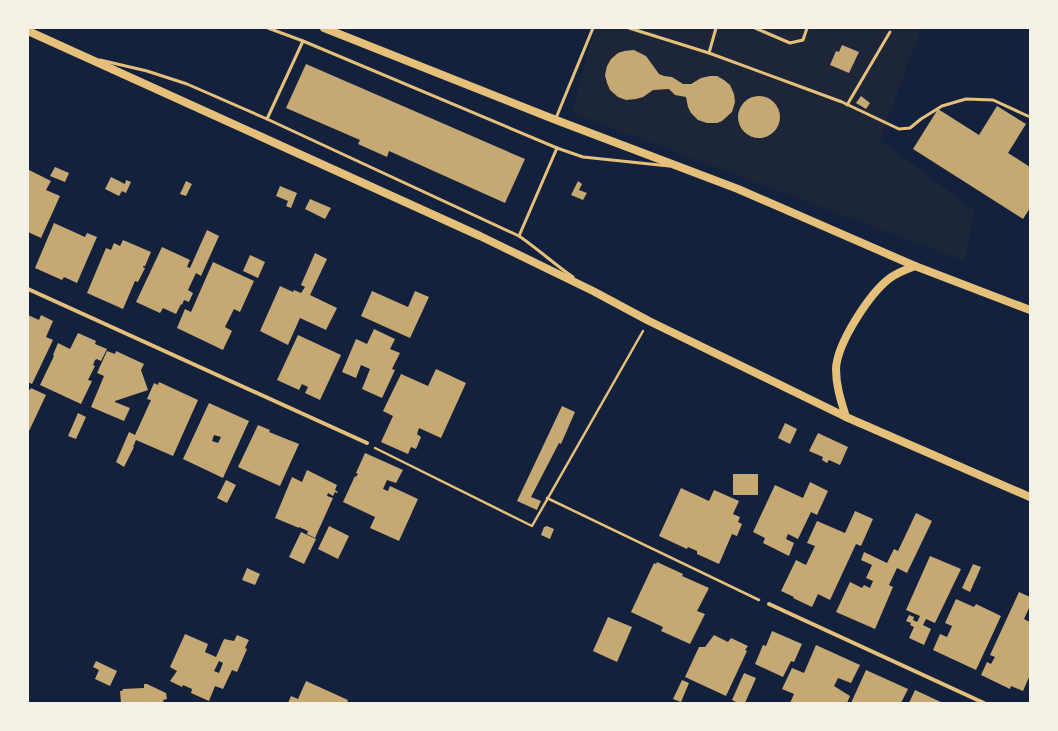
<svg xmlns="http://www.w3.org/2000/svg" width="1058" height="731" viewBox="0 0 1058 731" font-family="Jost,sans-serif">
<rect width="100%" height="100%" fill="#14213d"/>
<polygon fill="#1d2539" points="595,28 921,28 880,140 974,210 965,261 572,113"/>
<g fill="#c6a872" fill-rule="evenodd">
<polygon points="842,45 859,52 849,73 830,65 836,51 839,52"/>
<polygon points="634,50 646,56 659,74 664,76 672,77 683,84 691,84 701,78 710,76 717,76 724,80 730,85 734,94 735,102 732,112 722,121 717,123 707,123 698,120 691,113 688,107 686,97 675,95 669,89 653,90 643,97 636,99 626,100 618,97 610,90 607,83 605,75 607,66 611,59 618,53 624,51"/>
<polygon points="306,64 525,159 505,203 389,151 387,157 358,144 360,140 286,108"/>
<circle cx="759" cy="117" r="21"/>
<polygon points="861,96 870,103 866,109 856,103"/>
<polygon points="997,106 1026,124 1008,153 1030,167 1030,208 1023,219 913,149 938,109 979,135"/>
<polygon points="55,167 69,173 65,182 50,176"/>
<polygon points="29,170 51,181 46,190 60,196 41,238 28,232"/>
<polygon points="111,177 125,184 126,180 131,182 126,193 122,191 119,196 105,189"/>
<polygon points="186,181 192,184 186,196 180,194"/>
<polygon points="578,181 582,184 579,190 587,193 583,200 571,195"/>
<polygon points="280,186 297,193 291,208 286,206 288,201 276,196"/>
<polygon points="310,199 331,208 325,219 305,209"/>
<polygon points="54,223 85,237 87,233 97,237 77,283 64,277 62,280 35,268"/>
<polygon points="207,230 219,236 201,276 196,273 188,290 193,293 189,302 184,300 182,305 181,304 176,314 163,308 160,313 136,302 162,247 190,260 187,267 190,268"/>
<polygon points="123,240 151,252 145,266 143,266 143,267 145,268 138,282 135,281 123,309 87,293 106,248 111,250 114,243 120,246"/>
<polygon points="315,253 327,259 310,295 337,308 326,330 300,318 288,345 260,331 280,286 293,292 294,290 301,293 305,287 301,285"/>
<polygon points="250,255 265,262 258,278 243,271"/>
<polygon points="213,262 254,281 240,312 234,309 225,327 232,331 223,350 177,328 185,309 191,312"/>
<polygon points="372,291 408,307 415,291 429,297 410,338 361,316"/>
<polygon points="28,315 39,320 41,315 53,321 46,337 53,340 32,384 28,382"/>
<polygon points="374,329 395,339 390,349 400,353 392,369 395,370 382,398 362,389 370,369 361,365 356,378 342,372 356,339 367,344"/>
<polygon points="78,333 96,341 95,344 107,349 101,361 97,359 95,360 93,365 95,366 88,380 92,381 81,404 40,385 54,356 53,355 58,343 70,349"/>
<polygon points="298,335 341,355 320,400 305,393 308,387 302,384 299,390 277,380"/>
<polygon points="107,351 115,354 116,351 144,364 141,370 148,390 115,401 115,402 130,408 124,421 91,407 104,376 97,373"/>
<polygon points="436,369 466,383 441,438 419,428 417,434 421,437 416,449 411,447 408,454 381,442 393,416 383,411 401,374 428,386"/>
<polygon points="159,382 198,400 173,456 136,440 133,447 134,447 124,467 116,462 129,432 135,435 151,400 147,399 154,383 158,385"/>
<polygon points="31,388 46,395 29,431 28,430 28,389 30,390"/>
<path d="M209,403L249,421L223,478L183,459ZM214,435L221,437L218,443L212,441Z"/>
<polygon points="562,406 575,412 561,444 559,443 531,497 541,501 537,510 517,501"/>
<polygon points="78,413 86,417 76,439 68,436"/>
<polygon points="785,423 797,429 790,444 778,438"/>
<polygon points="258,425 270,430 269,432 299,444 280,486 238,467"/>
<polygon points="818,433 848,447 840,465 829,460 827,463 822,460 823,457 809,451"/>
<polygon points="365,453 403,470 396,483 387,480 383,489 388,491 390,486 418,499 399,541 370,528 375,517 343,502 355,476 356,477 358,474 356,473"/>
<polygon points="307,470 337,485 335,490 338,492 337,493 335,492 333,496 328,493 327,496 333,498 315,538 307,534 308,531 299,527 299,528 275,518 292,477 302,482"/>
<rect x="733" y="474" width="25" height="21"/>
<polygon points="226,480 236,485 227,503 217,498"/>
<polygon points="810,482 828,491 817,515 811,512 798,539 788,534 786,539 794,543 789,556 763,543 765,538 753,532 775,485 803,498"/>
<polygon points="681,488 709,501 714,490 739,501 733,514 740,517 738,522 742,524 737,536 732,534 719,564 697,554 697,551 688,547 687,549 659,536"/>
<polygon points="855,511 873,519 861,546 856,544 830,600 818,594 812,607 793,598 794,597 781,591 796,560 806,565 815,546 807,543 817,521 845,533"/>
<polygon points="916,513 932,521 907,573 897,568 889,585 893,587 875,629 836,612 850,582 862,588 864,585 870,588 873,581 866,578 872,565 861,560 864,552 887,563 894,549 898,551"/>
<polygon points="329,526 349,536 338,559 318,549"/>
<polygon points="547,526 554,529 550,539 541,535 544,527"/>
<polygon points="301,532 316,539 304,564 289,557"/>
<polygon points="930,556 961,569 935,623 926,619 923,625 931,629 924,645 909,638 914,627 910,625 911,623 906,621 909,615 914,617 913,620 917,622 920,616 906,610"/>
<polygon points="657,562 683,574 682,576 709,588 697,611 705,614 690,644 661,631 663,627 631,612 654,563 656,564"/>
<polygon points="973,564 981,567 970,592 962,588"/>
<polygon points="247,568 260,574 255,585 242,580"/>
<polygon points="1019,592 1030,597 1030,606 1024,619 1030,622 1030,675 1023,691 1011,686 1010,689 981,675 987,662 991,664 995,657 990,655"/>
<polygon points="956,599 974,607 976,604 1001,616 976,670 933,650 940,634 947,637 952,626 945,623"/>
<polygon points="608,617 632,627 617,662 593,651"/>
<polygon points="772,631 802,644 794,662 791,661 783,677 755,664 763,645 766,646"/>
<path d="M185,634L208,644L205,652L216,657L224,639L234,641L237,635L249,640L245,648L247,649L237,672L232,670L223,689L215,686L209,701L191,693L192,689L183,685L182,687L170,681L177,671L170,667ZM219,661L223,663L219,673L214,671Z"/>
<polygon points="714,635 728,642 731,638 748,646 745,650 747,651 726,696 685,677 699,647 705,647"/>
<polygon points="816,645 860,665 851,683 838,678 834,686 850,696 847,703 790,703 794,694 782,689 792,668 804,673"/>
<polygon points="96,661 117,671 110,686 95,679 99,670 93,667"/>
<polygon points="866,670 908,689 901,703 851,703"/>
<polygon points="744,673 756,678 745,703 738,703 732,700"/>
<polygon points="682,680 689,683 681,702 673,699"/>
<polygon points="306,681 348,700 347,703 288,703 291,696 298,699"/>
<polygon points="144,684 147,684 166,693 167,699 163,700 164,703 121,703 120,691 122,691 123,689 144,688"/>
<polygon points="915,690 943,703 909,703"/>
</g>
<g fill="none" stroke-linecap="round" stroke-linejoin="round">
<g stroke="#e5c07b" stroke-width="2.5">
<polyline points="375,448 532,526 643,331"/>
<polyline points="547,498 759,600"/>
</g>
<g stroke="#e5c07b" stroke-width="3">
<polyline points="268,28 303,41 557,148 583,157 669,166"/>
<polyline points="629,28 709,53 796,85 842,102 899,129 910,128 921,119 942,106 966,99 993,100 1030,117"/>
<polyline points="755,28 790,43 803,40 807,28"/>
<polyline points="709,53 716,28"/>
<path d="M100,60L147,71L187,84L267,119L519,236C538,249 554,264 573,277"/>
<polyline points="847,105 890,32"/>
<polyline points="556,118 593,28"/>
<polyline points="267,119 303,41"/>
<polyline points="519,236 557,148"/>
</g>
<g stroke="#e5c07b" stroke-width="4">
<polyline points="28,289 367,443"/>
<polyline points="769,604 984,703"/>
</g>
<g stroke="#e5c07b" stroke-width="8">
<polyline points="324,28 556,120 738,189 915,266 1030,310"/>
<polyline points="28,31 480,236 593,291 649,321 846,417 1030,497"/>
<path d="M846,417C841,401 836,386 836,369C837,343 870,293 890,278C898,272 907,269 915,266"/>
</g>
</g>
<rect width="1058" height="731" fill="none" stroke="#f6f1e7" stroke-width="58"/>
</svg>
